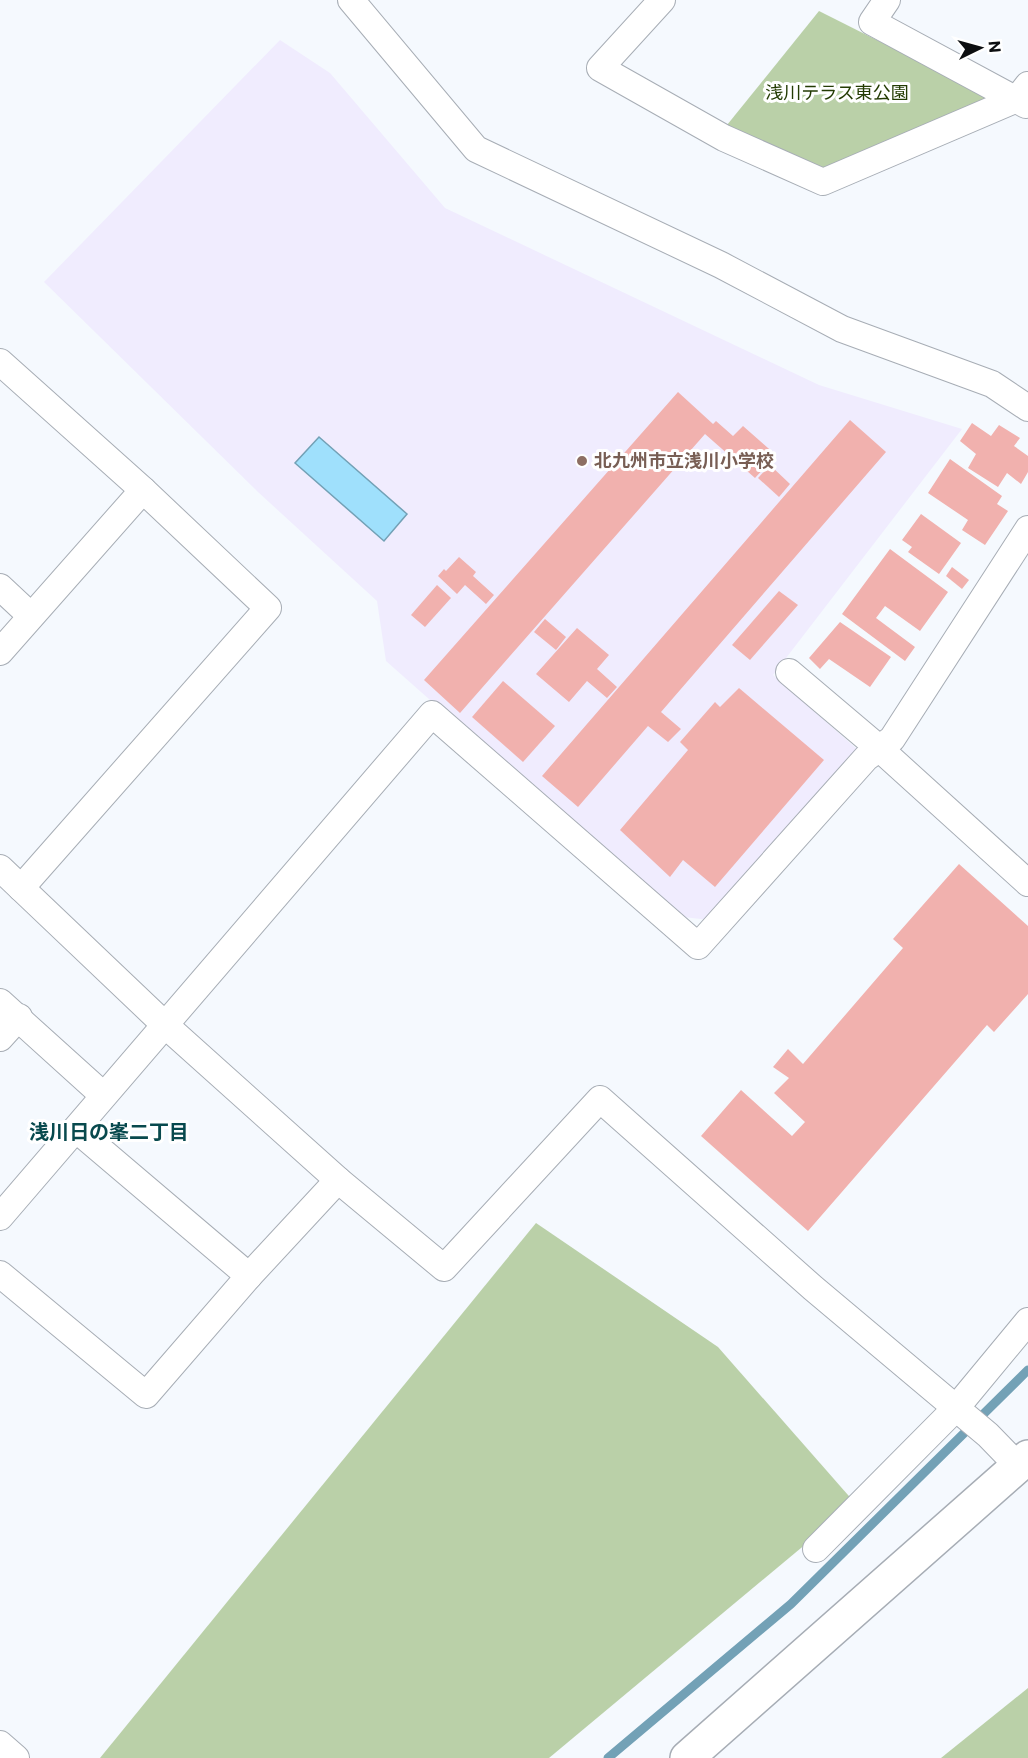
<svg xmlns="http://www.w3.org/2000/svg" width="1028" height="1758" viewBox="0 0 1028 1758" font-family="Commissioner,'Noto Sans JP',sans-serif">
<rect width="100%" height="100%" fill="#f5f9fe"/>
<polygon fill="#f0ecfe" points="280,40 330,73 445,208 819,385 962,429 773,675 858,750 710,920 674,916 386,661 377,601 258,492 44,282"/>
<g fill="#bad0a8">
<polygon points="819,11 990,97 823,168 727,125"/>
<polygon points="536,1223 718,1347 855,1503 549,1758 100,1758"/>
<polygon points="1028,1688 1028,1758 941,1758"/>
</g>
<polygon fill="#9fe0fc" stroke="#73a1b6" stroke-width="1.5" points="319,437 407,514 384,541 295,463"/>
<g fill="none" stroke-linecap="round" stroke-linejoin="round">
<polyline stroke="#73a1b6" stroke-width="9" points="608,1758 791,1604 1028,1370"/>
</g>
<g fill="#f1b1ae">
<polygon points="678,392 713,424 716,421 733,436 743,426 776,455 755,478 705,434 460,713 424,680"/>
<polygon points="850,420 886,452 661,712 681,729 668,742 648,726 578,807 542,776"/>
<polygon points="972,423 991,436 999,425 1020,438 1014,446 1028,456 1028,472 1021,484 1007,473 998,487 968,468 976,454 960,441"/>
<polygon points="950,459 1002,496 997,504 1008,511 985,545 962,530 968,520 928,493"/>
<polygon points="770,465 790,484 779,497 758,478"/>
<polygon points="921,514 961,543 939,574 908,552 912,547 902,540"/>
<polygon points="890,549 948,592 920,631 885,606 876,618 915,647 905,661 842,614"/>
<polygon points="459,557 476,572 473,576 494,595 486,604 465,585 457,594 438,576 444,569 446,571"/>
<polygon points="952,567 969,580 962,589 946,576"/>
<polygon points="437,585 451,598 425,627 411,615"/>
<polygon points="779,591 798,605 750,660 732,645"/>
<polygon points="545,619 566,637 556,650 534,632"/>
<polygon points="840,622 891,657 870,687 829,659 820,669 809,658"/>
<polygon points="577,628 609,655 597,669 617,687 607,698 587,681 569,702 536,674"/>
<polygon points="503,681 555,726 523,762 472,717"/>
<polygon points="739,688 824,760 715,887 683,860 670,877 620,830 688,750 680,742 715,702 720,707"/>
<polygon points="959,864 1028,926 1028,994 994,1032 987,1025 808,1231 701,1136 741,1090 792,1136 805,1122 774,1093 789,1078 773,1067 788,1049 803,1064 903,948 893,939"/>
</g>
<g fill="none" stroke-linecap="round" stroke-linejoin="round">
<g stroke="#a7adb5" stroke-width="28">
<g id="street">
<polyline points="351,0 476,149 721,265 842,329 992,384 1028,408"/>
<polyline points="662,0 600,68 724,138 823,182 1017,99 1028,85"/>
<polyline points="887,0 872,22 1026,105"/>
<polyline points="0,362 143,490 0,652"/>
<polyline points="0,587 31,616"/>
<polyline points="789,672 880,749 1028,883"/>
<polyline points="0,868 164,1024 338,1180 249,1276 146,1395 0,1274"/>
<polyline points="21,888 268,608 143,490"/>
<polyline points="0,1002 103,1095"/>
<polyline points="0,1038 19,1017"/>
<polyline points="77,1130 249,1276"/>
<polyline points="338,1180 444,1268 600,1099 813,1288 988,1435 1018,1466"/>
<polyline points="0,1217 432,714 698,946 866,758 892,739 1028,529"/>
<polyline points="816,1549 956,1408 1028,1321"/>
<polyline points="0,1744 16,1758"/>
</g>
</g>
<g stroke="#a7adb5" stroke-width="36">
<polyline id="secondary" points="687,1758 1028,1457"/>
</g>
<use href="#street" stroke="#fff" stroke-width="26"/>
<use href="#secondary" stroke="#fff" stroke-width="33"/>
</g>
<circle fill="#8d6e63" stroke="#fff" stroke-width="2" cx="582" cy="461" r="6"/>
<g text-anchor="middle" stroke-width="6" stroke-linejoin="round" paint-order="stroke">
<g font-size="18" fill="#243c04" stroke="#fff">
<text x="837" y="99">浅川テラス東公園</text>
</g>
<g font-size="18" font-weight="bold" fill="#785e54" stroke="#fff" text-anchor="start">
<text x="594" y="467">北九州市立浅川小学校</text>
</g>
<g font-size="20" font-weight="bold" fill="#08494d" stroke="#fff">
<text x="109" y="1139">浅川日の峯二丁目</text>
</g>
</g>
<g transform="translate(980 48) rotate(85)" stroke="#ffffff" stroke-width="4.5" paint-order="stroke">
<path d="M0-4.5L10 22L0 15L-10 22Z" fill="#0d0f11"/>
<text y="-9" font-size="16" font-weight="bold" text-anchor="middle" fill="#0d0f11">N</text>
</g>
</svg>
